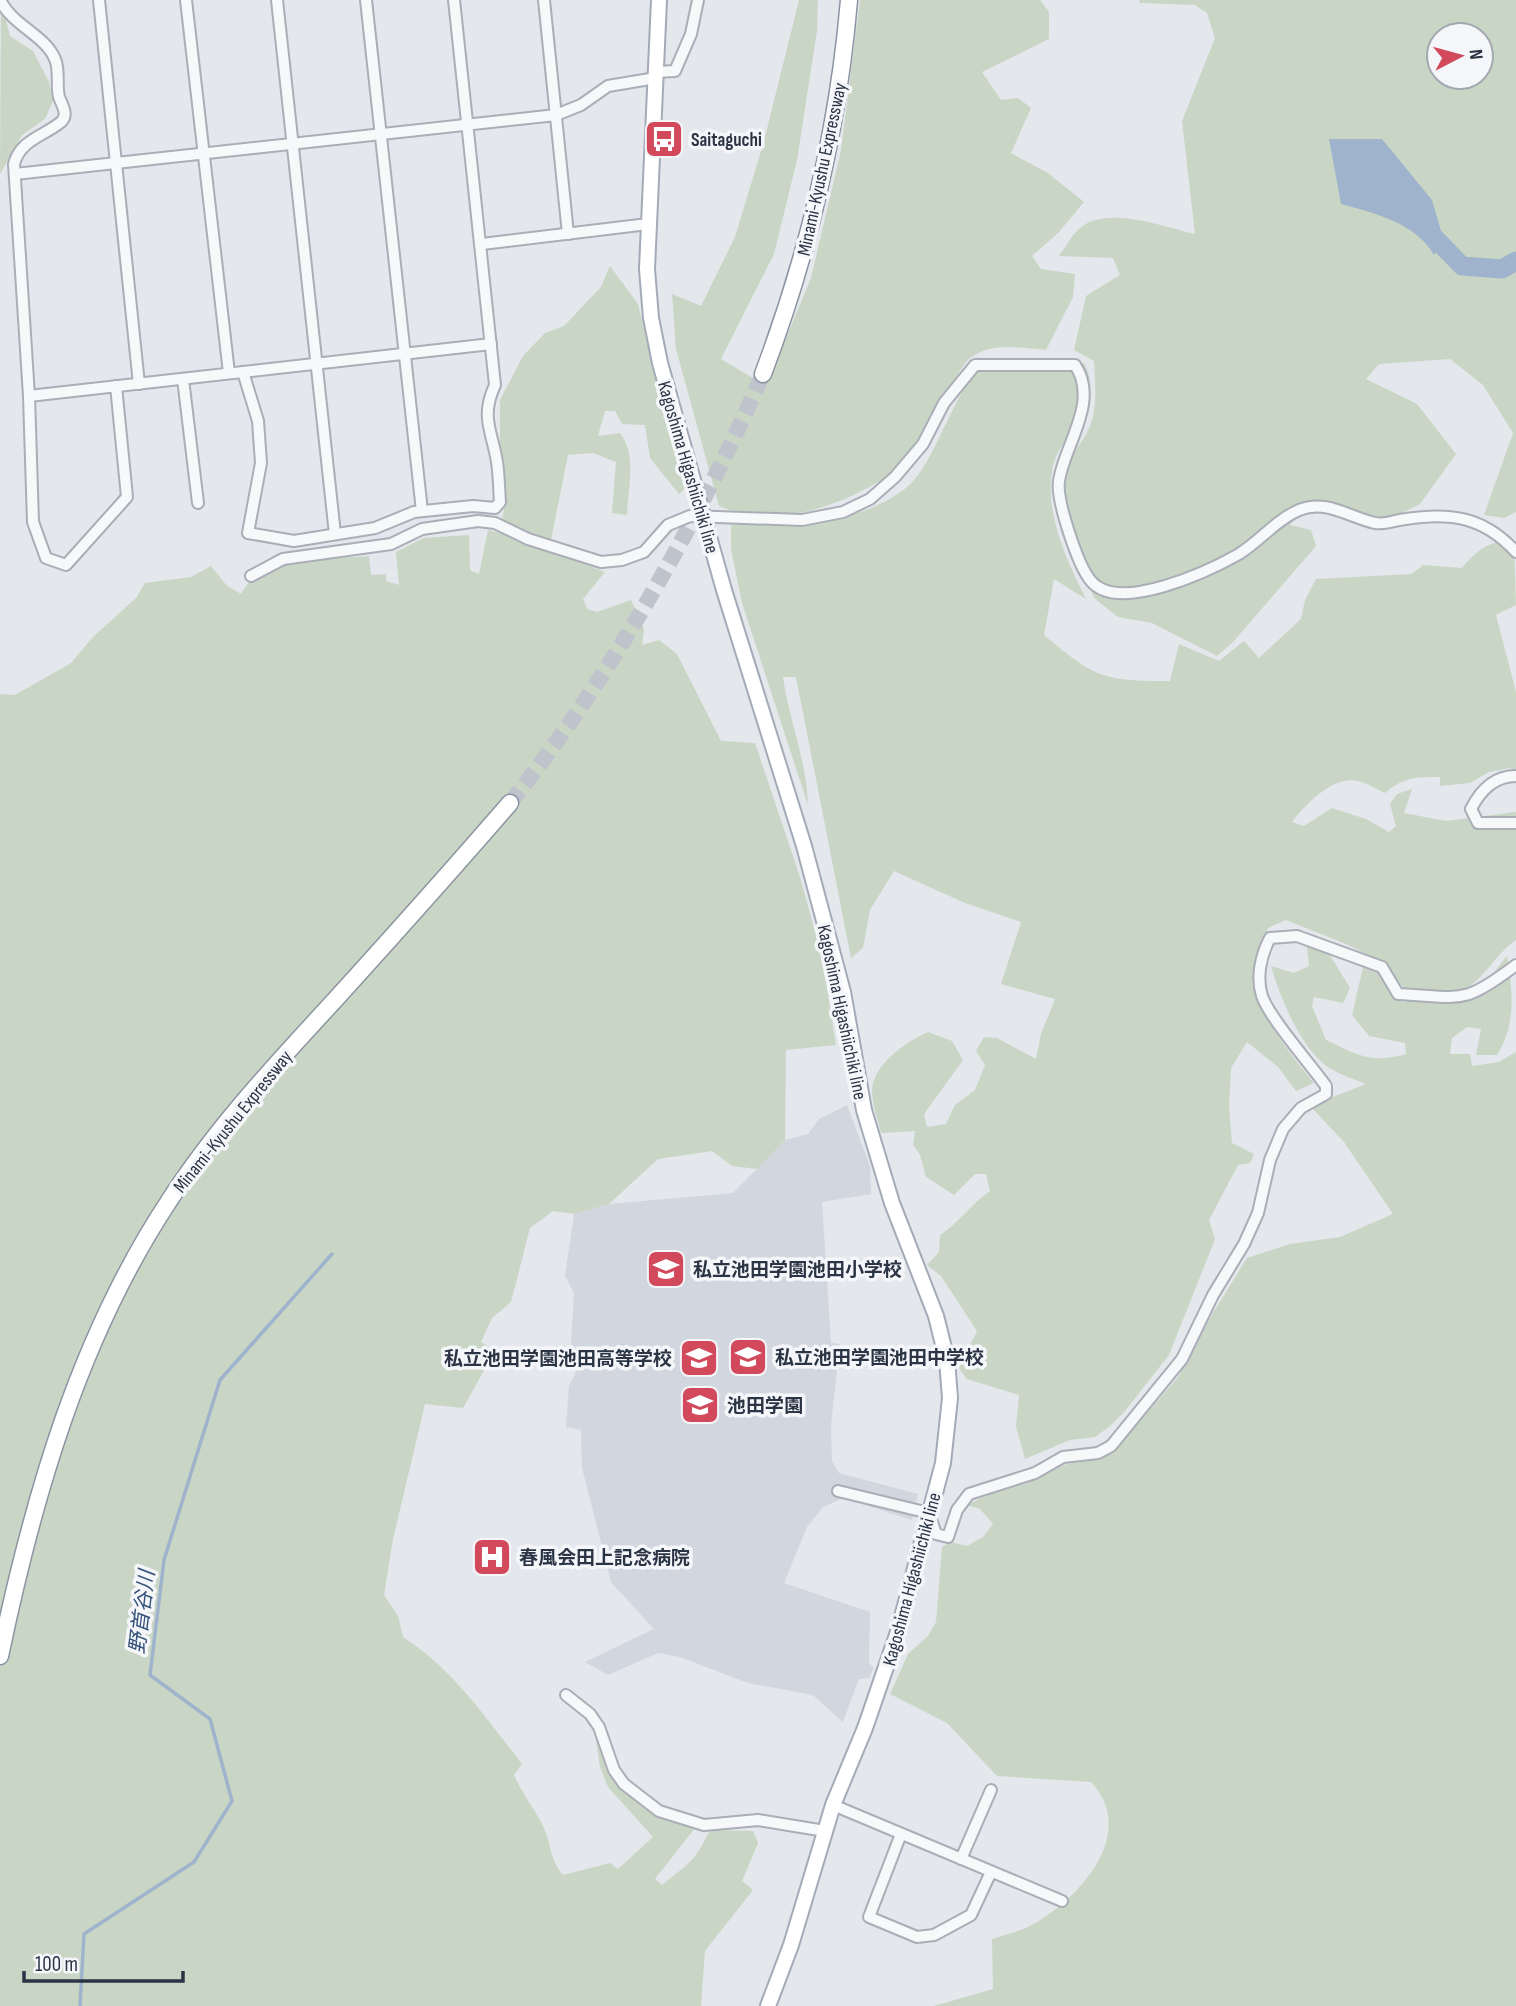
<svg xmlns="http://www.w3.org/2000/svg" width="1516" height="2006" viewBox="0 0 1516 2006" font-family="'Sofia Sans Condensed','Noto Sans JP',sans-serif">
<rect width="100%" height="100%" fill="#e4e7ec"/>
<polygon fill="#d2d6de" points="847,1105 870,1166 871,1194 822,1202 831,1343 840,1344 831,1425 832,1461 839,1473 918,1494 912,1520 843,1498 823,1507 807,1527 784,1583 870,1612 869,1663 874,1668 869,1678 859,1679 843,1722 813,1695 748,1683 680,1657 658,1653 608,1675 585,1662 654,1629 611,1582 582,1468 581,1430 566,1427 569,1386 577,1370 571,1343 574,1293 565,1276 574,1214 609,1204 733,1193 785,1140 808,1134 819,1119"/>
<g fill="#c9d6c5" fill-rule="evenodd">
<polygon points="1,0 10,36 33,51 49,82 53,101 45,119 22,135 0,174"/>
<path d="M799,0H818L817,31L797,160L774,254L721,359L766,386L811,278L841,150L860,0H1040L1049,12V39L982,72L1001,100L1018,98L1031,108L1011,153L1048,173L1084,202L1059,232L1032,256L1041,269L1075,274L1073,297L1046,350C1020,348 991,341 969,359C953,373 938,426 927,446C921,458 902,468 890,475C838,507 778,530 719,506L676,349L672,294L701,306L735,237L764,141Z"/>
<path d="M1139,0H1516V512L1504,518L1484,515L1513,433L1483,385L1450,359L1379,364L1366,379L1417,404L1456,454L1420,504L1379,524L1336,507L1298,508L1290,525L1311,530L1316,546L1233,642L1217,656L1152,623L1118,617L1094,598L1078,555L1058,518L1060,467C1098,428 1097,414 1094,361L1074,350L1086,296L1120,275L1113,258L1059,256C1066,247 1071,236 1079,229C1105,204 1165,227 1195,234L1182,121L1215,38L1207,13L1195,5L1140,3ZM1439,35H1481V77H1439Z"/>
<path d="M610,266L638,304L666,422L688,486L679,494L650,458L645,425L622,424L615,411H605L598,436L620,433C637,454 628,488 627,515L612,513L616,462L593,453L568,455L549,550L605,572L583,599L587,609L597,612L631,600L644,629L642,645L659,640L677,654L721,741L755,743L800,877L822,957L836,1045L786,1050L785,1140L757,1169L732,1166L712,1151L658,1159L609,1204L574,1214L553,1211L530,1228L511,1302L492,1318L481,1342L495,1351L463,1408L425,1404L393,1539L384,1595L398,1616L403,1637C453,1669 486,1718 522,1764L514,1775C522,1793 533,1807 542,1824C552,1843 548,1857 563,1875L610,1863L618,1869L653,1837L608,1787L600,1767L595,1733C618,1796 634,1803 695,1828L655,1879L662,1885C690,1862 693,1864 710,1830L753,1831L758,1843L742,1881L753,1890L705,1951L701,2006H0V694L15,695L71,663L93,637L136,598L145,583L191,577L211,566L227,586L241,594C262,553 330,560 369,556L371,575L386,574V581L399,585L396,552L424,538L469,535L470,570L479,574L488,530L500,533L506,497L500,445V400L523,356L545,333L564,326L601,287Z"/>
<path d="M1055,359L1084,363C1108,410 1058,431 1052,471C1045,515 1067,561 1086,599L1054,579L1044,635C1095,678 1103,681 1170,681L1179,644L1219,661L1244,641L1259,658L1301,619L1305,600L1316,579L1412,574L1423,565L1462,568C1475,552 1491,538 1514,542L1516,605L1496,615L1516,692V771L1510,768L1489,772L1470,783L1440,786V777C1417,777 1403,777 1385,793C1376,789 1367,783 1358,781C1333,775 1306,804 1292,822L1304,826L1332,808L1366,819L1389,832L1396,826L1390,804L1397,794L1412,789L1404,813L1446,821L1516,812V940C1495,953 1479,989 1455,993C1439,995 1421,991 1405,990L1386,964L1346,944L1286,920L1268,928C1261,944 1255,958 1254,975C1251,1008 1294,1058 1314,1083L1296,1091L1278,1067L1247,1042L1231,1068L1229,1107L1232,1143L1254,1154L1250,1163L1238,1165L1209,1220L1215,1239L1169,1355L1125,1411L1109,1427L1095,1437L1070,1440L1025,1459L1016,1427L1019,1395L967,1379L959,1368L977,1331L941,1276L927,1265L939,1252L940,1235C960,1222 971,1204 990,1191L986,1174H975L954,1195L926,1177L920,1155L913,1145L915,1131L881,1133C878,1120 872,1103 872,1090C874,1063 906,1042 928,1032L952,1041L963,1060L924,1114L927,1127L946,1124L955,1105L975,1090L985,1065L976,1051L984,1037L997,1038L1036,1059L1041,1034L1055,999L1001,984L1021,922L965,903L894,871L870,910L863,948L851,958L796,677H783C789,720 807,762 808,805L742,603L731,549V525C791,523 856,527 906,488C938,464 959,369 991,362C1011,357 1035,360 1055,359Z"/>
<path d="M1307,947H1325L1350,988L1343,1003L1314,997L1312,1006L1326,1040C1358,1055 1370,1064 1406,1054L1405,1043L1369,1036L1352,1015L1364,963L1385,971L1391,993L1402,1002L1429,998L1456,1002L1486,982L1507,956C1513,993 1516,1025 1497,1055H1476L1481,1029L1467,1027L1452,1038L1450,1054H1470L1472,1066L1499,1062L1516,1052V2006H934L993,1989L992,1939C1004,1935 1017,1932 1028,1927C1077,1902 1140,1834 1091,1782L997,1776L947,1723L890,1694L908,1654L928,1636L936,1622L942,1547L951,1542L967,1546L983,1537L993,1524L980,1509L967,1505L997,1490L1026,1484L1057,1467L1114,1451L1179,1376L1200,1334L1247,1258L1290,1244L1340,1237L1393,1214L1344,1142L1310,1106L1366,1084C1354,1079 1341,1075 1331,1069C1302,1052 1280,997 1271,966L1294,973L1309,966Z"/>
</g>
<path fill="#9fb4cc" d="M1329,139H1382L1432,200L1443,238L1434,255C1416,223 1374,213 1341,204Z"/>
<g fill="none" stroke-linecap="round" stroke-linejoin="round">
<polyline stroke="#9fb4cc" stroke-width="3.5" points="80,2006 84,1934 194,1862 232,1801 210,1719 150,1675 164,1560 220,1380 332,1254"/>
<polyline stroke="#9fb4cc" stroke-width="19" points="1435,238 1462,266 1502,269 1516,261"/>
<path stroke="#bfc3cb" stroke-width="16" stroke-dasharray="16 8" stroke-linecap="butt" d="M510,803C611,677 698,522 763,374"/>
<g stroke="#a9aeb7" stroke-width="14">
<g id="minor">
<path d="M0,0C13,26 45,35 55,59C60,70 56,85 59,97C62,105 69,115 61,122C44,136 20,140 14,164L29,396L491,344"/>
<polyline points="99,0 139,384"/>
<polyline points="186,0 229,373"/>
<polyline points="277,0 335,534"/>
<polyline points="366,0 422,511"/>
<polyline points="544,0 568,234"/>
<polyline points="656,72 675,71 691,34 698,0"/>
<polyline points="15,174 556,115 581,105 608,86 656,78"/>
<polyline points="482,244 648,224"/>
<path d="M243,372L258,421L261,463L248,533L294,541L375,528L414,512L473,506L495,508L500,502C499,489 499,475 497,462C492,431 480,417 495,385L454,0"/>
<polyline points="183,379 198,503"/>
<polyline points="29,396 33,522 46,558 66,565 127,497 116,386"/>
<path d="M251,576L283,559L391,544L422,529L478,521L495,523L528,539L601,562L622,560L644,552L668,525L690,516L802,520L843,512L870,499L895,477L923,444L944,403L975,365H1075C1100,402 1064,445 1059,481C1056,500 1078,566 1091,581C1118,614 1209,571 1239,554C1260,541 1276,520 1299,510C1327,499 1348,517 1375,523C1385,525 1395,520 1406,519C1451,512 1484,517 1516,552"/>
<path d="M1516,776C1494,776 1480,791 1471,809L1478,823H1516"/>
<path d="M838,1491L929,1513L936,1534L948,1537L957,1510L969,1494L1035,1473L1063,1457L1098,1453L1111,1446L1120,1435L1182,1359L1213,1295L1244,1244L1258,1213L1270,1160L1283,1129L1301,1108L1326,1094V1086C1311,1065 1269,1017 1262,996C1256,977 1261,955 1270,938L1297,936L1382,967L1398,994C1462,997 1462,1006 1516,965"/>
<polyline points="566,1695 590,1714 599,1727 614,1770 624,1784 659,1811 704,1825 758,1820 825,1831"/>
<polyline points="833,1805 1062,1901"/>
<polyline points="901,1834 869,1917 917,1937 934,1935 971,1915 991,1872"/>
<polyline points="961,1859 991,1790"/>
</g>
</g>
<g stroke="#a3abb8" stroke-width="18">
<polyline id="major" points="659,0 647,269 651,318 660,363 724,590 804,846 843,992 864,1110 892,1203 936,1316 947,1360 950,1398 943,1463 898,1632 865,1728 833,1805 791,1945 768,2006"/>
</g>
<g stroke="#8b94a3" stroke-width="19">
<g id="highway">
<path d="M763,374C809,252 838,130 849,0"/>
<path d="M0,1656C33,1498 79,1337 169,1201C216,1128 275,1065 334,1001C393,936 452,870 510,803"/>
</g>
</g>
<use href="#minor" stroke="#f7f8fa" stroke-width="10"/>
<use href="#major" stroke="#fff" stroke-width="14"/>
<use href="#highway" stroke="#fff" stroke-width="16"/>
</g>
<defs>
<g id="bus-square" transform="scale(2.0125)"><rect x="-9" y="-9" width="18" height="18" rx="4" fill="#d1495b" stroke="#f4f6f9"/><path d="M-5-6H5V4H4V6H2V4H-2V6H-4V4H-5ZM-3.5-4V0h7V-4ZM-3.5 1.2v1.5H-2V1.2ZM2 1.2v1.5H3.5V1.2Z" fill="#fff"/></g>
<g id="school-square" transform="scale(2.0125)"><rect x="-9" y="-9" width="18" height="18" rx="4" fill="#d1495b" stroke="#f4f6f9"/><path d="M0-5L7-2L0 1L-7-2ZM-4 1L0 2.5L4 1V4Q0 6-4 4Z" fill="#fff"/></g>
<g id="hospital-square" transform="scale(2.0125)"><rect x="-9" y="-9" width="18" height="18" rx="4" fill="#d1495b" stroke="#f4f6f9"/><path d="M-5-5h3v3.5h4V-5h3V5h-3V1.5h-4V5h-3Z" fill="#fff"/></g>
</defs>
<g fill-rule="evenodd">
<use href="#bus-square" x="664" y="139"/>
<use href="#school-square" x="666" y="1269"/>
<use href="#school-square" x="748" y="1357"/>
<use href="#school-square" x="699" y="1358"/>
<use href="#school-square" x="700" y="1405"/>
<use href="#hospital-square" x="492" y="1557"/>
</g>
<g text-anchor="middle" stroke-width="7" stroke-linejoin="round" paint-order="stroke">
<g font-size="19" font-weight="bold" fill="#2b3445" stroke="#f4f6f9" text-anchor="start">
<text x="691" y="146">Saitaguchi</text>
<text x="693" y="1276">私立池田学園池田小学校</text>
<text x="775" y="1364">私立池田学園池田中学校</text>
<text x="672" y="1365" text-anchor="end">私立池田学園池田高等学校</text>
<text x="727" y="1412">池田学園</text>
<text x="519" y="1564">春風会田上記念病院</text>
</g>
<g font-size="19" fill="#2b3445" stroke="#f4f6f9">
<text transform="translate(821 169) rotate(-78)" y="7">Minami-Kyushu Expressway</text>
<text transform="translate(689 467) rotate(74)" y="7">Kagoshima Higashiichiki line</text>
<text transform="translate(843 1012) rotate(78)" y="7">Kagoshima Higashiichiki line</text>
<text transform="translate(232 1121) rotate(-51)" y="7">Minami-Kyushu Expressway</text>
<text transform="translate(911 1579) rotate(-75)" y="7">Kagoshima Higashiichiki line</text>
</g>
<g font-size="21" font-style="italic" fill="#34527a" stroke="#f4f6f9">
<text transform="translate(142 1612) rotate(-83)" y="7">野首谷川</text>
</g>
</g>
<g transform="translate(1460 56) rotate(84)"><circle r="33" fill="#f4f6f9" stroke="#a4a8b1" stroke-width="2"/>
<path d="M0-5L12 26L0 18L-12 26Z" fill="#d1495b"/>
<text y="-10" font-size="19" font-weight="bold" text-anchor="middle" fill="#2b3445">N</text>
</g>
<path d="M24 1971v10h159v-10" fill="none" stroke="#2b3445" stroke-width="3.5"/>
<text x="35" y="1971" font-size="21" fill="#2b3445" stroke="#f4f6f9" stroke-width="5" paint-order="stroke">100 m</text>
</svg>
